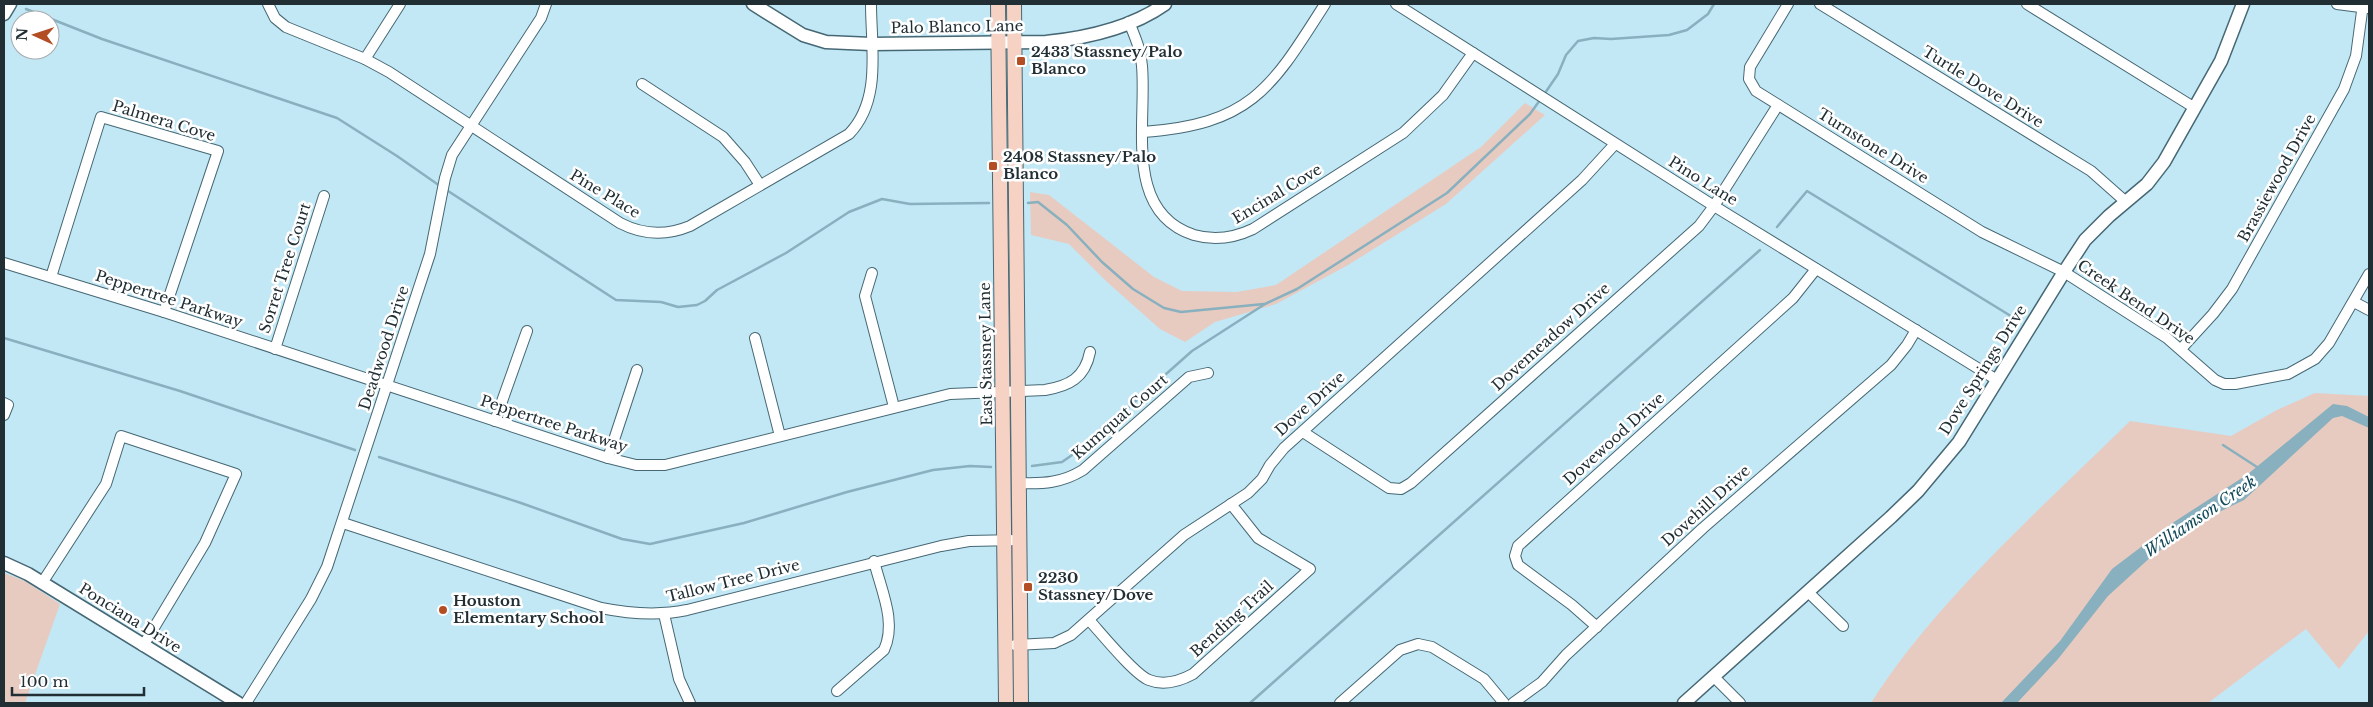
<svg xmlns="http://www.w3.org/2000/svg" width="2373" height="707" viewBox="0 0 2373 707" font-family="'Libre Baskerville',serif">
<rect width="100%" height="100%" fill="#c2e7f5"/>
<g fill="#e8cbc0">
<polygon points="1525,103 1545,115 1446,204 1348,265 1276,304 1215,322 1185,342 1160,329 1106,281 1069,244 1031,235 1030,192 1049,195 1154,277 1182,291 1237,292 1276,285 1481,147"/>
<path d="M2315,393L2369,396V631L2339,669L2306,629L2208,703H1871C1936,600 2043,507 2130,421L2231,436L2277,410Z"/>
<polygon points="4,573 25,581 60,604 25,703 4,703"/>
</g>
<polygon fill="#88b0bf" points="2333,404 2347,406 2369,417 2369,428 2342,416 2333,418 2244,500 2217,513 2153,555 2108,596 2058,659 2017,703 2001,703 2060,641 2112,569 2174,522 2248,474"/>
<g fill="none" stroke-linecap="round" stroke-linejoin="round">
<g stroke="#88b0bf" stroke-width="2.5">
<polyline points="26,9 102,39 337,118 397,156 440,186"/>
<polyline points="1543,96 1558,74 1566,55 1578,41 1594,38 1611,39 1669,35 1687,30 1708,14 1714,4"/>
<polyline points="445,189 616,300 661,302 678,307 697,305 705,301 717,290 786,253 849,212 882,199 910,204 989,203"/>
<polyline points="1028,203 1038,202 1067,225 1102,262 1133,289 1164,308 1181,312 1264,304"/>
<polyline points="1777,227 1807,191 2019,321"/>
<polyline points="4,338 180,391 355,450"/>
<polyline points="2223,445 2260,469"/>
<polyline points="379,457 521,503 622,539 650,544 744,523 847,492 933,470 970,466 991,467"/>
<polyline points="1032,466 1062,462 1085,446 1192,351 1265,304 1297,289 1447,193 1530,114 1540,100"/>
<polyline points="1250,703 1760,250"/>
</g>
<g stroke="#466874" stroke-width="12">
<g id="minor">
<path d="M268,4L275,18L286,27L365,59L389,72L620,223C643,235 666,236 690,226L849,134C882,100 871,47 871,4"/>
<polyline points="1396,4 1714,206 1997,380"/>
<polyline points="1788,4 1750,67 1749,79 1756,91 1982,232 2064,272 2167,338 2215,380 2224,384 2235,384 2288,374 2315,359 2329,343 2369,274"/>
<polyline points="1820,4 2091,171 2126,202"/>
<polyline points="2027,4 2195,108"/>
<polyline points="2337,4 2368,8"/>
<path d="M1129,22C1135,37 1141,50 1142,66C1147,123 1123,212 1194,235C1215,241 1234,238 1253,229L1403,133L1443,95L1473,53"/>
<polyline points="365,59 400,4"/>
<polyline points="642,84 723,137 745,162 760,185"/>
<path d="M1143,132C1251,124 1271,89 1325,4"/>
<path d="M4,263L164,312L608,458L636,465H665L950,394L1045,390C1069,386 1085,378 1090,352"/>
<polyline points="872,273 865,296 894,407"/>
<polyline points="51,277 101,117 218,151 164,312"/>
<polyline points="2354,302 2369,310"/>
<polyline points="755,338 780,436"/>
<polyline points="275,349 324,196"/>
<polyline points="2181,349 2213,314 2232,289 2344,89 2356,56 2363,4"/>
<polyline points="4,403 8,405 4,415"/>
<polyline points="495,421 527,331"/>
<polyline points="1303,432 1389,488 1401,489 1411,483 1699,226 1714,206 1778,105"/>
<polyline points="608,458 637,370"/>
<path d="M1019,483C1043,484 1062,483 1083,470L1189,377L1208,373"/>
<path d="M343,523L601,608C631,614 658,616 687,610L941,546L969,541L1020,540"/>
<polyline points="42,583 106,484 121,436 236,474 205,543 143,646"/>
<polyline points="1808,592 1843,626"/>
<polyline points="664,614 679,679 690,703"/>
<path d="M1089,620C1101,633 1134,674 1149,680C1164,686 1180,681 1193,674L1310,569L1258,538L1231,504"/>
<polyline points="1597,627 1572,605 1518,565 1515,556 1518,546 1793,298 1816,269"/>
<polyline points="1015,645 1054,643 1071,635 1184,535 1248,493 1262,479 1270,465 1284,448 1582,180 1615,144"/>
<polyline points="1714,677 1740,703"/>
<path d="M837,691L884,650C897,622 881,590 874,561"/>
<polyline points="246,703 311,599 327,567 430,254 445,178 452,155 541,18 546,4"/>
<polyline points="1340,703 1400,650 1418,644 1432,647 1484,679 1504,703"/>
<polyline points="1513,703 1542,682 1566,655 1703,528 1891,365 1907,345 1916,330"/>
</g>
</g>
<g stroke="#466874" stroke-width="15">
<g id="tertiary">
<path d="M753,4L803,35L826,42L871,44L1046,42C1086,38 1131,28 1165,4"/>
<polyline points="4,14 10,4"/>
<polyline points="4,563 28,574 238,703"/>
<polyline points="1684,703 1891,517 1918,491 1959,442 2064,272 2085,240 2109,216 2147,184 2164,162 2221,61 2243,4"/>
</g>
</g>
<g stroke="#466874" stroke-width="16">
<g id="secondary">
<polyline points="998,4 1006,703"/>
<polyline points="1014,4 1021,703"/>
</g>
</g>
<use href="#minor" stroke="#fff" stroke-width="10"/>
<use href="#tertiary" stroke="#fff" stroke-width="12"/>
<use href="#secondary" stroke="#f6d2c4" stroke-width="14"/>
</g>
<g fill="#b34d24" stroke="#fff" stroke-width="2">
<rect x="1016" y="56" width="10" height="10" rx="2.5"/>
<rect x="988" y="161" width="10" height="10" rx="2.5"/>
<rect x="1023" y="582" width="10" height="10" rx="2.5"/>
<circle cx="443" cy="610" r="5"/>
</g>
<g text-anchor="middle" stroke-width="5" stroke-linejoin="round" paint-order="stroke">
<g font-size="15" fill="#212f35" stroke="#fff">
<text transform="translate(957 27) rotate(-1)" y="5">Palo Blanco Lane</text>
<text transform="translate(1983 87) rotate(32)" y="5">Turtle Dove Drive</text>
<text transform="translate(164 121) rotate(17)" y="5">Palmera Cove</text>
<text transform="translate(1873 146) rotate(32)" y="5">Turnstone Drive</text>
<text transform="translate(2277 178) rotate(-61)" y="5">Brassiewood Drive</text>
<text transform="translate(1703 181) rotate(32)" y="5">Pino Lane</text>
<text transform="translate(605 194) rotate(31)" y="5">Pine Place</text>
<text transform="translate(1277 194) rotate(-31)" y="5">Encinal Cove</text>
<text transform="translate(285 268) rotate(-72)" y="5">Sorret Tree Court</text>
<text transform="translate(169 299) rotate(18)" y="5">Peppertree Parkway</text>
<text transform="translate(2136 302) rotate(34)" y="5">Creek Bend Drive</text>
<text transform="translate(1551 337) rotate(-42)" y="5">Dovemeadow Drive</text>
<text transform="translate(384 348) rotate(-72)" y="5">Deadwood Drive</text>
<text transform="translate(986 354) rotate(-91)" y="5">East Stassney Lane</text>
<text transform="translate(1983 370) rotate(-58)" y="5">Dove Springs Drive</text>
<text transform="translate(1310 404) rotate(-42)" y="5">Dove Drive</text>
<text transform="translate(1120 417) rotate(-41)" y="5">Kumquat Court</text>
<text transform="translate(554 424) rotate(18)" y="5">Peppertree Parkway</text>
<text transform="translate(1614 439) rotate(-42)" y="5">Dovewood Drive</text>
<text transform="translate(1706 506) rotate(-42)" y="5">Dovehill Drive</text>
<text transform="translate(733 581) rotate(-14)" y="5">Tallow Tree Drive</text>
<text transform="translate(130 618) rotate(32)" y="5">Ponciana Drive</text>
<text transform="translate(1232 619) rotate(-42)" y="5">Bending Trail</text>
</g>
<g font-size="15" font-weight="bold" fill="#212f35" stroke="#fff" text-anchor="start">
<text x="1031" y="57">2433 Stassney/Palo<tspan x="1031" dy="17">Blanco</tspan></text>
<text x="1003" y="162">2408 Stassney/Palo<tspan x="1003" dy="17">Blanco</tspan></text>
<text x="1038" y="583">2230<tspan x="1038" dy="17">Stassney/Dove</tspan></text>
<text x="453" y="606">Houston<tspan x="453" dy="17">Elementary School</tspan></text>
</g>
<g font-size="16" font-style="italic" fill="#124a5a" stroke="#fff">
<text transform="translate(2200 516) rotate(-34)" y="6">Williamson Creek</text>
</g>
</g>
<rect width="2373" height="707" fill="none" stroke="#212f35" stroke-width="10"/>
<g transform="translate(35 35) rotate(273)"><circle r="24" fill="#ffffff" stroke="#a6acae"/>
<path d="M0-4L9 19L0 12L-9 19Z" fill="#b34d24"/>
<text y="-8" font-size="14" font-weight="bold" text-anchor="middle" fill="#212f35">N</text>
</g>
<path d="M12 687v8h132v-8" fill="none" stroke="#212f35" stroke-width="2.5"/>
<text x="20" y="687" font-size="15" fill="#212f35" stroke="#ffffff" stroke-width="4" paint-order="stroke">100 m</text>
</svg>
